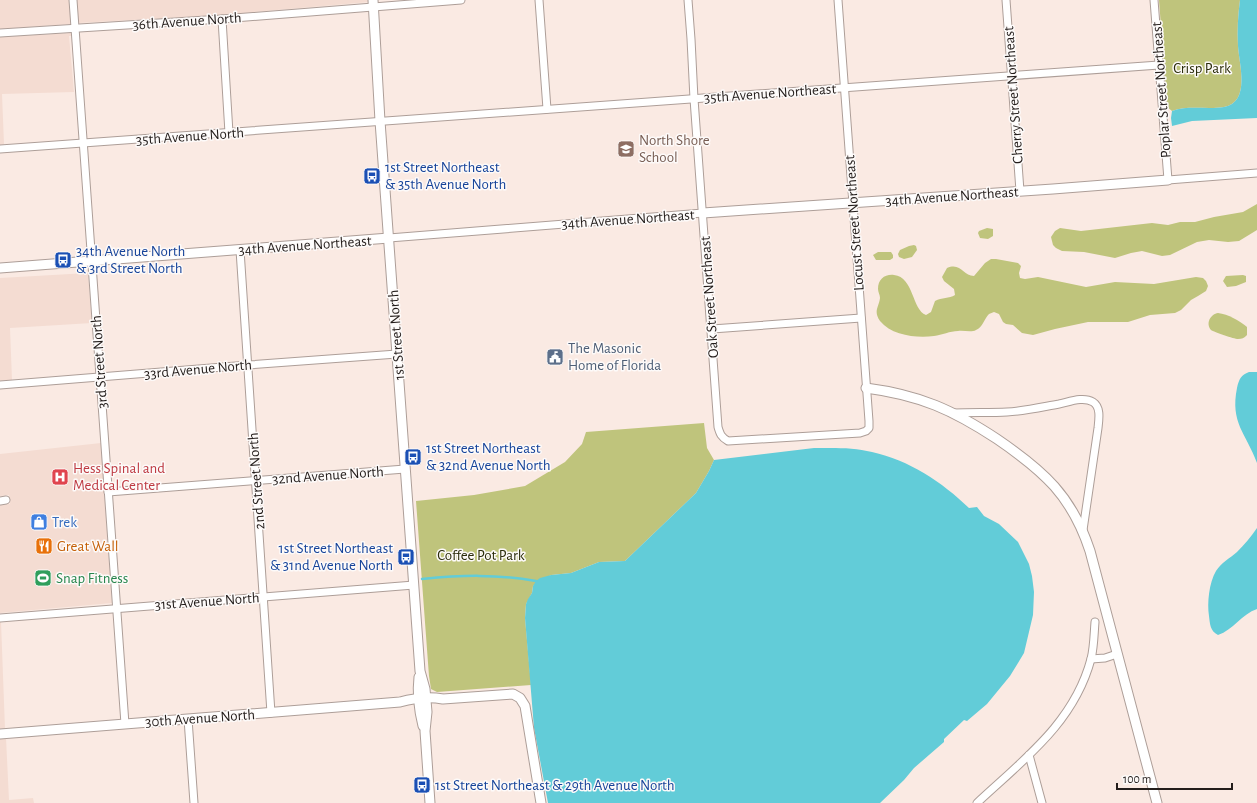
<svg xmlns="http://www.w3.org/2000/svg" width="1257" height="803" viewBox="0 0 1257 803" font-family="'Alegreya Sans',sans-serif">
<rect width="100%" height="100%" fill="#faeae3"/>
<g fill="#f4dcd2">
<polygon points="0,0 69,0 71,24 0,29"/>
<polygon points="77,0 369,0 369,2 221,15 78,23"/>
<polygon points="71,33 71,36 69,36 74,92 2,94 4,144 0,145 0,37"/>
<polygon points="88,273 92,323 10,328 12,380 0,381 0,278"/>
<polygon points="101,443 112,603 0,613 0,505 10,504 9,495 0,496 0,454"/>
<polygon points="0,622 1,622 5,729 0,729"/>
<polygon points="0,738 6,738 9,800 33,798 34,803 0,803"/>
</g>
<g fill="#bfc47c">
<path d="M1159,0H1240C1238,15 1237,30 1238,46C1239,64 1251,102 1224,107C1207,110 1189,105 1172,111L1167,107Z"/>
<polygon points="1257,204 1257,230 1239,241 1228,242 1209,240 1197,242 1170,255 1162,256 1142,251 1131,253 1115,258 1084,252 1062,251 1056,248 1053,245 1051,237 1055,231 1060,228 1081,231 1152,223 1168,225 1180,222 1195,222 1214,217 1243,212"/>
<polygon points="987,228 993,229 993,236 988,239 980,238 978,233 979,231"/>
<polygon points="914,245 916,246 917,250 912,257 904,259 899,257 898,254 900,250 909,246"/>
<polygon points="878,252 891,252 893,255 893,258 890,260 876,260 873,255"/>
<path d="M991,259H996L1018,263L1021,266L1019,273L1020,278L1025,279L1038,277L1086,287L1115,282L1154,284L1196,277L1203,278L1206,281L1208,286L1206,291L1198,296L1191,300L1181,310L1175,313L1150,315L1128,322H1088L1055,329L1033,335L1022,333L1013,325L1006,324L1003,322L999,314L994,312L989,314C984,319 983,327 976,330C971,333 964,330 958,331C950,331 942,335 934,336C917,338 892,336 880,321C873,311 879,307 880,298C880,295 878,292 878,289C878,279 885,274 894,275C914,277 912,310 926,315L931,312L935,301C942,297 949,299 955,295L954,289L944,281L942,277L947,268C961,262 963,276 974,276L985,263Z"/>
<polygon points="1243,275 1246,276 1246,282 1236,286 1227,287 1223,281 1226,276"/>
<path d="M1218,313C1228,314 1240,321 1247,327V335C1244,338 1242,339 1238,339C1234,339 1214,332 1211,330C1205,323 1211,314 1218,313Z"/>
<polygon points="704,423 707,448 714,460 709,471 696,493 625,561 599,562 571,573 551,575 533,586 532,593 526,604 525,618 531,685 437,692 431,689 429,676 416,501 474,495 525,486 565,462 582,444 586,432"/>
</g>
<g fill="#62ccd8">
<path d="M1240,0H1257V118L1192,121L1172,126L1171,118L1172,111C1189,105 1207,110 1224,107C1251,102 1239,64 1238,46C1237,30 1238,15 1240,0Z"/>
<path d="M1249,372H1257V463C1246,433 1230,423 1237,388C1239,379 1241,375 1249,372Z"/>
<path d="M814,448C833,448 853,447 872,452C909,460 942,482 969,508L977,507L984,516L999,524L1018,542L1029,564L1032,576L1034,592L1033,615L1024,653L1018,663L1010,676L987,704L967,721L964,720L944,739V742L914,768L904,780L880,803H548L534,728L525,618L526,604L528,599L532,593L533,586L536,581L540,578L551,575L571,573L599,562L625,561L696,493L709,471L714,460Z"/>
<path d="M1257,528V609C1242,614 1233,630 1218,635C1210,631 1210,624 1209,616C1207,603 1209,583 1216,571C1221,563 1230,558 1237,552C1244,545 1251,537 1257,528Z"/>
</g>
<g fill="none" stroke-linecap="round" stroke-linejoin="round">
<path stroke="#62ccd8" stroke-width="2.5" d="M422,579C462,575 496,574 536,581"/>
<g stroke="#ad9e98" stroke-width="9">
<g id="minor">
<polyline points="73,0 125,724"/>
<polyline points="539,0 547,109"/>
<path d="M688,0L691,39L694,99L718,427C720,434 721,437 728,441L860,433L866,431L869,428V421L838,0"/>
<polyline points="1006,0 1020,191"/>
<polyline points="1154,0 1168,180 1257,173"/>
<polyline points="222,19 229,133"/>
<polyline points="0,33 222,19 461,0"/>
<polyline points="0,149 1159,65"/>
<polyline points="389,238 703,213"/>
<polyline points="240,250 271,713"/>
<polyline points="712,329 861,318"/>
<polyline points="0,385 248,365 397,354"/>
<path d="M954,413C972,412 990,413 1007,412C1025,411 1042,407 1059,404C1069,402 1083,396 1093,402C1101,407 1099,419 1098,428L1083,530"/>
<polyline points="108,492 405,469"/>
<polyline points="0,501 6,500"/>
<polyline points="0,618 414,585"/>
<polyline points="1091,659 1105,658 1117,654"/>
<polyline points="188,719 194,803"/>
<polyline points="1029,755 1042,803"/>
<path d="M977,803C1023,760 1074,723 1091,659C1094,647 1094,634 1095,622"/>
</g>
</g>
<g stroke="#ad9e98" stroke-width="11">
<g id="tertiary">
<polyline points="373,0 380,121 420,671 425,689 427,712 425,731 430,803"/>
<polyline points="703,213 1053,189 1168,180"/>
<polyline points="0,268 389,238"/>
<path d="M866,388C920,395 953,410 997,439C1044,471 1072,496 1090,551L1157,803"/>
<path d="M419,677C417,694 419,710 423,726"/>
<path d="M0,734L400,702C414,698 428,696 443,699L513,694L520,698L525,706L541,803"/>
</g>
</g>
<use href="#minor" stroke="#fff" stroke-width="7"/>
<use href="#tertiary" stroke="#fff" stroke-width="9"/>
</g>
<defs>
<g id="school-square" transform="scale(0.9)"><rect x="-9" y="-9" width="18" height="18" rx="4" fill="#8d6e63" stroke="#fdfaf9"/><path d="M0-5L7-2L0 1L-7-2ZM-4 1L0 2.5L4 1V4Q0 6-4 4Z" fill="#fff"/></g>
<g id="bus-square" transform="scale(0.9)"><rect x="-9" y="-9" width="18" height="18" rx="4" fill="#1a4fb4" stroke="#fdfaf9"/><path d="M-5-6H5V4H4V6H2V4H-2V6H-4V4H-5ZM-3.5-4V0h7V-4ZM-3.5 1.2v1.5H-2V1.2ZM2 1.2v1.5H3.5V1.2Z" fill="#fff"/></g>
<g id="civic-square" transform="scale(0.9)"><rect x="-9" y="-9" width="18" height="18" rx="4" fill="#5c6f8a" stroke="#fdfaf9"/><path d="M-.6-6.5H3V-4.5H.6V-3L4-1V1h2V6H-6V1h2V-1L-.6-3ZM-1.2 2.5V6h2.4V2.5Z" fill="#fff"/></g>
<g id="hospital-square" transform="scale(0.9)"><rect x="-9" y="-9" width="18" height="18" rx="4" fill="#e0444e" stroke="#fdfaf9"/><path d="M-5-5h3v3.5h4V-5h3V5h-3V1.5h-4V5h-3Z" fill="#fff"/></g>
<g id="shop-square" transform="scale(0.9)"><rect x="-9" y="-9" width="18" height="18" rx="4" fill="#3f7fe0" stroke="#fdfaf9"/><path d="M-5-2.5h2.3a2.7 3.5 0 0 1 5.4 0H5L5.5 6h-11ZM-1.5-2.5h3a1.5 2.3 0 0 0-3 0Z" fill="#fff"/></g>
<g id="restaurant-square" transform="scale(0.9)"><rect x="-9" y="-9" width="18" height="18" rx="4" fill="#e8710a" stroke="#fdfaf9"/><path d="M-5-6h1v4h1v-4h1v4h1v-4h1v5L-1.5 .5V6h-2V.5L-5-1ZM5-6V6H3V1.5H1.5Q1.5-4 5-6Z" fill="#fff"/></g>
<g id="stadium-square" transform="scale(0.9)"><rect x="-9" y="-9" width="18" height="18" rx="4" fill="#2e9e5b" stroke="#fdfaf9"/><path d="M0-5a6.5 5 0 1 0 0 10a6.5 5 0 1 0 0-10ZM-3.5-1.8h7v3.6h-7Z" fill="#fff"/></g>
</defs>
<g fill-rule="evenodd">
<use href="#school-square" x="626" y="149"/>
<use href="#bus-square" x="372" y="176"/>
<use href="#bus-square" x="63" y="260"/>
<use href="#civic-square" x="555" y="357"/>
<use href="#bus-square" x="413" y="457"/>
<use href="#hospital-square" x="60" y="477"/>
<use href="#shop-square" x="39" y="522"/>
<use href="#restaurant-square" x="44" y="546"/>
<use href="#bus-square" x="406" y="557"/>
<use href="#stadium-square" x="43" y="578"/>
<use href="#bus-square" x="422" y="785"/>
</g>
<g text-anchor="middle" stroke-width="3" stroke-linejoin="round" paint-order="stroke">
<g font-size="15" fill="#231d1b" stroke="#fdfaf9">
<text transform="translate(187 21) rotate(-4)" y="5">36th Avenue North</text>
<text transform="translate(1161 90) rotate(-94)" y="5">Poplar Street Northeast</text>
<text transform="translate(770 93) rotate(-4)" y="5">35th Avenue Northeast</text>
<text transform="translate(1013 95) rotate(-94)" y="5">Cherry Street Northeast</text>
<text transform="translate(190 136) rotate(-4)" y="5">35th Avenue North</text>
<text transform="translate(952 196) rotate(-4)" y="5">34th Avenue Northeast</text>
<text transform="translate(628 219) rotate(-4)" y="5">34th Avenue Northeast</text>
<text transform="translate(854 223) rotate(-94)" y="5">Locust Street Northeast</text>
<text transform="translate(305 245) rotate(-4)" y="5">34th Avenue Northeast</text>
<text transform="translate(709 297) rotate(-94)" y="5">Oak Street Northeast</text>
<text transform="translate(396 335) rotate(-94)" y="5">1st Street North</text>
<text transform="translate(99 362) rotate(-94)" y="5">3rd Street North</text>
<text transform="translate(198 369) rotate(-5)" y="5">33rd Avenue North</text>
<text transform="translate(328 475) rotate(-4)" y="5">32nd Avenue North</text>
<text transform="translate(256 481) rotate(-94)" y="5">2nd Street North</text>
<text transform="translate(207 601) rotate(-4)" y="5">31st Avenue North</text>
<text transform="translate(200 718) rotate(-4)" y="5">30th Avenue North</text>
</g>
<g font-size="15" fill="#2b2d0b" stroke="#fdfaf9">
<text x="1202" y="73">Crisp Park</text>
<text x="481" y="560">Coffee Pot Park</text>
</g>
<g font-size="15" fill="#785e54" stroke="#fdfaf9" text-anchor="start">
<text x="639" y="145">North Shore<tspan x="639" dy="17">School</tspan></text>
</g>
<g font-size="15" fill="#164399" stroke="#fdfaf9" text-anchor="start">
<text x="385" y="172">1st Street Northeast<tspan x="385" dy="17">&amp; 35th Avenue North</tspan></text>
<text x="76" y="256">34th Avenue North<tspan x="76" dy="17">&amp; 3rd Street North</tspan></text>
<text x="426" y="453">1st Street Northeast<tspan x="426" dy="17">&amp; 32nd Avenue North</tspan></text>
<text x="393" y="553" text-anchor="end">1st Street Northeast<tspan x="393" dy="17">&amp; 31nd Avenue North</tspan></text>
<text x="435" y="790">1st Street Northeast &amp; 29th Avenue North</text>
</g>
<g font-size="15" fill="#4e5e75" stroke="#fdfaf9" text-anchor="start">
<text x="568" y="353">The Masonic<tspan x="568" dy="17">Home of Florida</tspan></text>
</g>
<g font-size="15" fill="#be3a42" stroke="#fdfaf9" text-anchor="start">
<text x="73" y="473">Hess Spinal and<tspan x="73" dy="17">Medical Center</tspan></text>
</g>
<g font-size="15" fill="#366cbe" stroke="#fdfaf9" text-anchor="start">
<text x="52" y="527">Trek</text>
</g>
<g font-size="15" fill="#c56008" stroke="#fdfaf9" text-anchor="start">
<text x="57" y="551">Great Wall</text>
</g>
<g font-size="15" fill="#27864d" stroke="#fdfaf9" text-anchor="start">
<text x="56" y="583">Snap Fitness</text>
</g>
</g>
<path d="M1117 783v6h115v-6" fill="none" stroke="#231d1b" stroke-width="2"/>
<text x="1123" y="783" font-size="12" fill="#231d1b" stroke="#fdfaf9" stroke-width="3" paint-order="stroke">100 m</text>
</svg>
